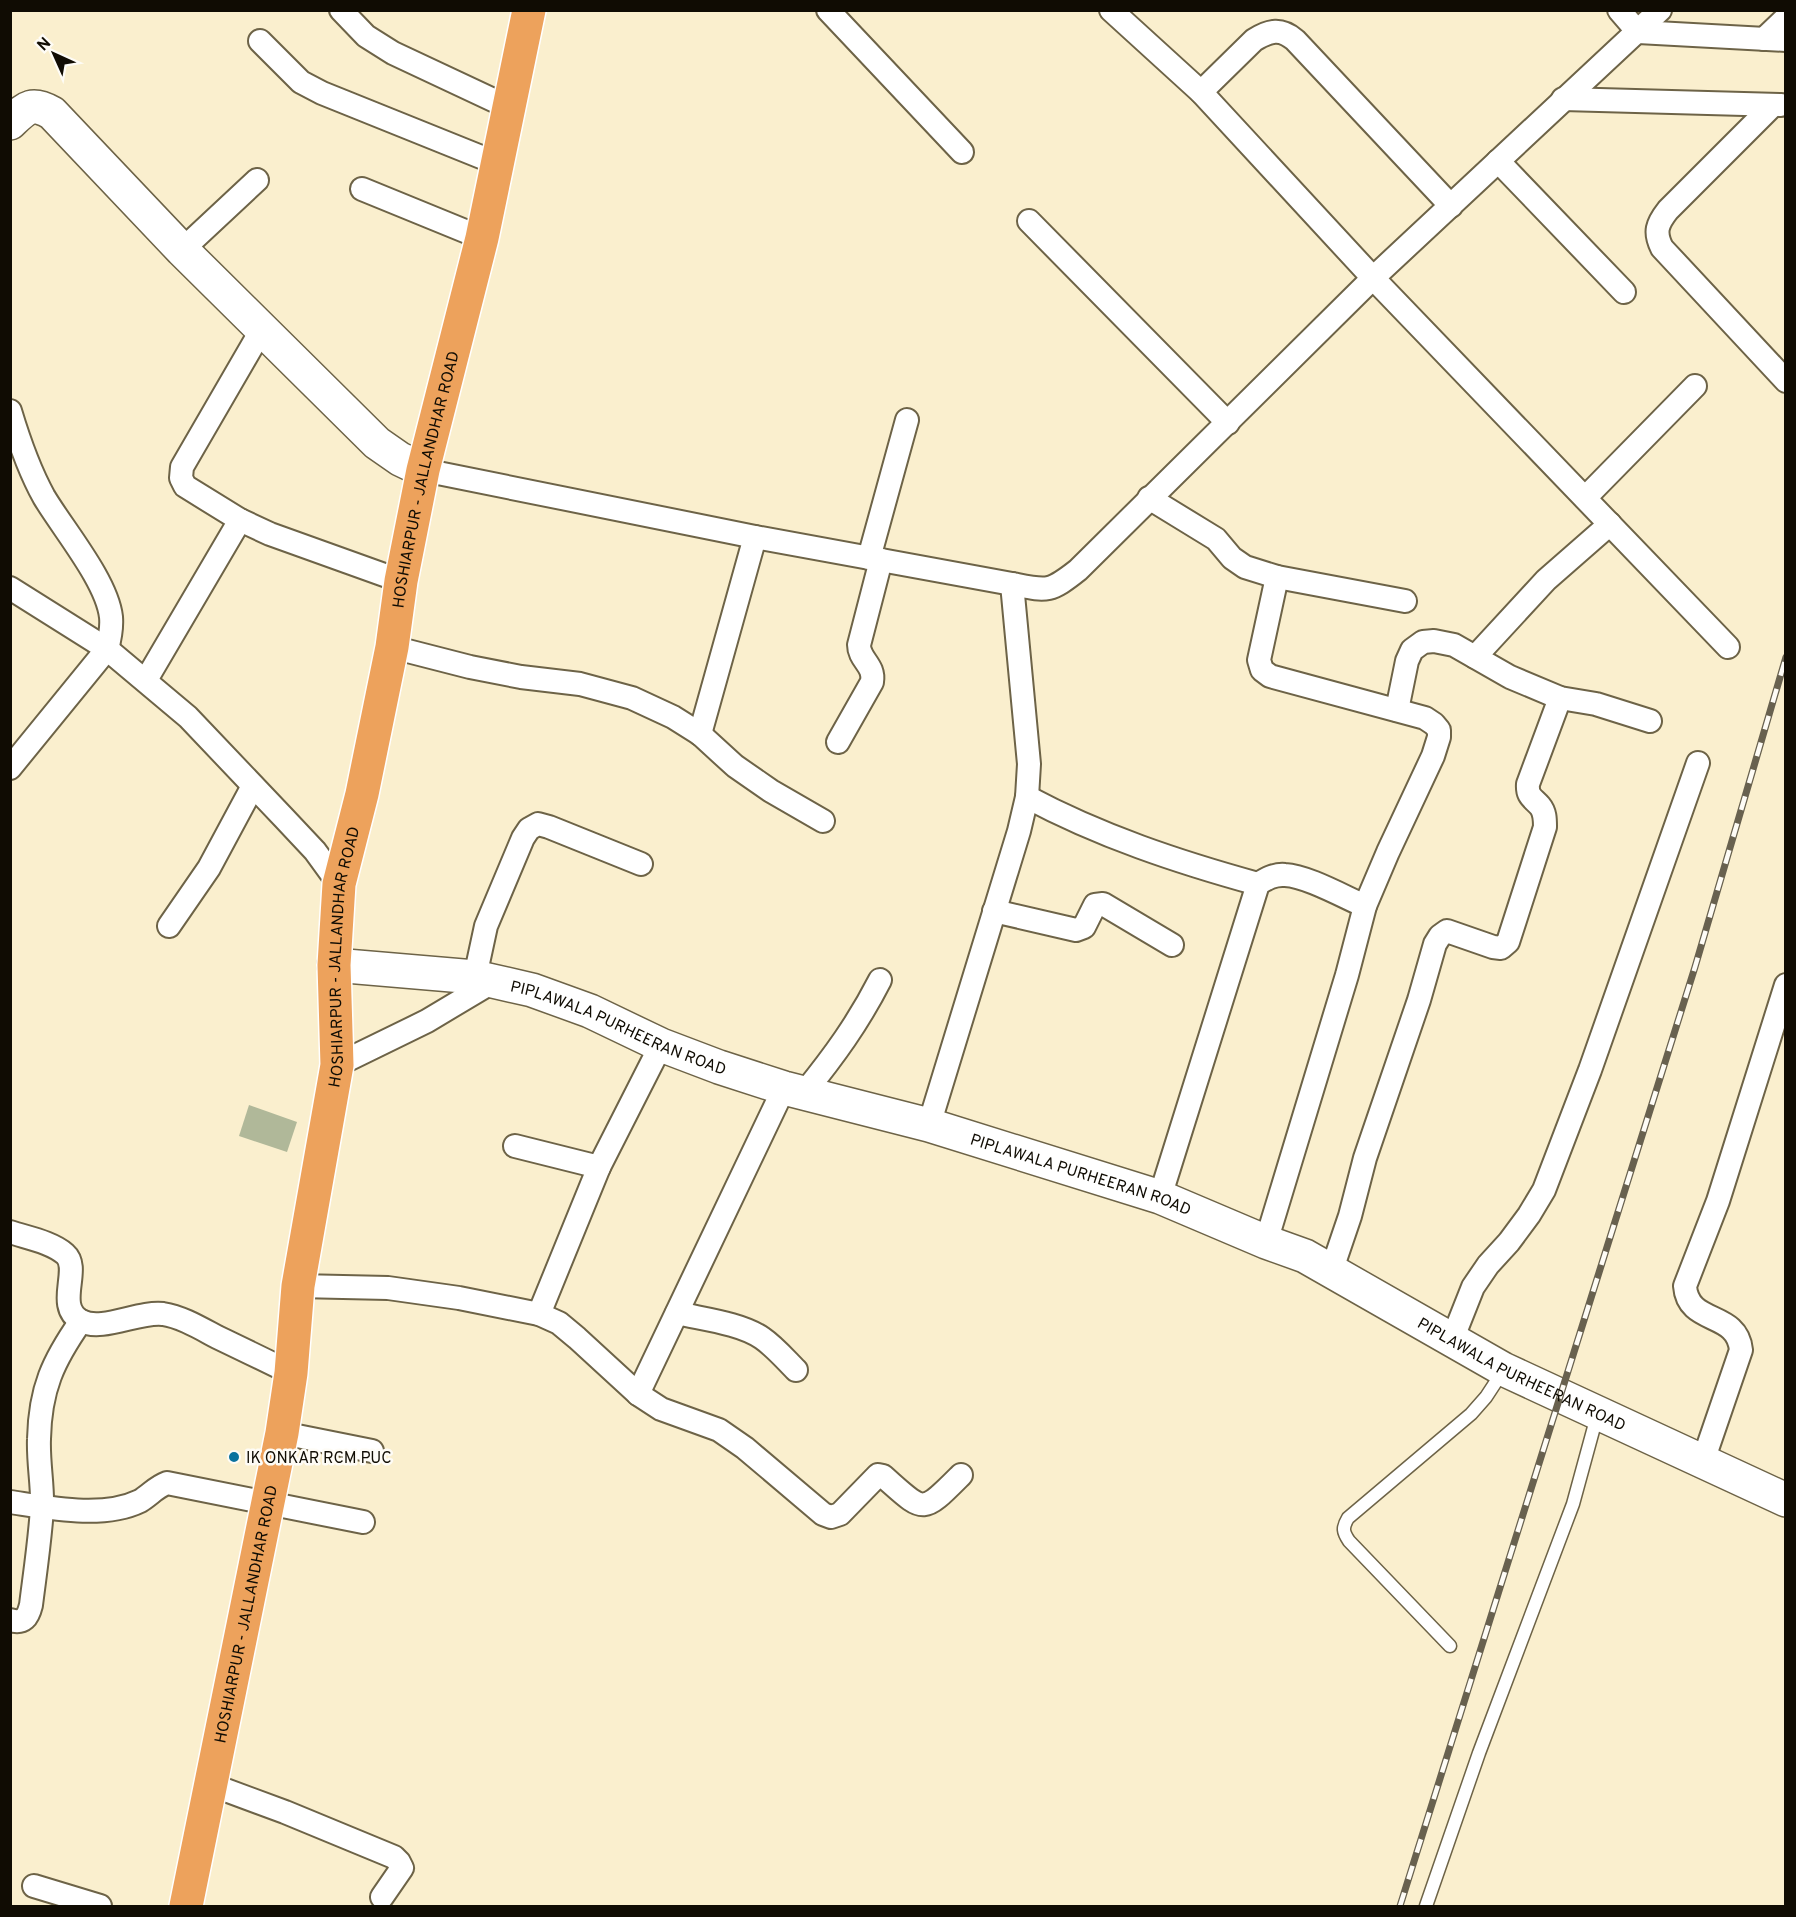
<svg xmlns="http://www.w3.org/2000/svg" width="1796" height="1917" viewBox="0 0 1796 1917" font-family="Overpass,sans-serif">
<rect width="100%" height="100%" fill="#faefce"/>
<polygon fill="#b0b899" points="249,1105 297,1122 287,1152 239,1136"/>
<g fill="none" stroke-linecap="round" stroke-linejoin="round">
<g stroke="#6d6347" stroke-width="15">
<g id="lane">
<path d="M1450,1646L1349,1541C1343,1532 1342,1528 1348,1518L1471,1414L1486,1397L1503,1371"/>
<polyline points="1426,1906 1479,1753 1573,1504 1597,1416"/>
</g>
</g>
<g stroke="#6d6347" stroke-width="26">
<g id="street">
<polyline points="341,10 366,36 393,53 508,107"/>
<polyline points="828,10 962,152"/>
<polyline points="1619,10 1638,32 1786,40"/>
<polyline points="1660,10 1373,278 1728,647"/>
<polyline points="1764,39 1786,18"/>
<polyline points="260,41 301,82 322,93 496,163"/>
<path d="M1201,92L1254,40C1270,30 1281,28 1295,40L1451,206"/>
<polyline points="1563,99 1781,105"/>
<path d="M1773,105L1668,210C1657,224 1654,232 1662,248L1786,381"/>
<polyline points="1498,161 1624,292"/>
<polyline points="362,189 482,238"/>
<polyline points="1029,221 1228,423"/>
<polyline points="182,250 257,180"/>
<polyline points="262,329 182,467 181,478 185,486 240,520 270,534 401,581"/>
<path d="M10,411C19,441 29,470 44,497C63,529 107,581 111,617C112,628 110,638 107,649L10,768"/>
<path d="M423,470L755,537L1012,584C1047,591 1049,593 1078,570L1373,278L1201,92L1111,10"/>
<polyline points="1149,498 1216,539 1232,558 1245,567 1277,577 1405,601"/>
<polyline points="1585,498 1695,386"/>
<polyline points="869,558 907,420"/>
<polyline points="10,588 107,649 188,717 284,818 315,851 339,884"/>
<polyline points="392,647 470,667 521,677 580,684 632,698 673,717 700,734 735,766 771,791 823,821"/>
<polyline points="1475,657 1546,580 1610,524"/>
<polyline points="146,680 240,520"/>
<polyline points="1397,710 1407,661 1412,650 1423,642 1434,641 1454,645 1510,677 1560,698 1596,704 1650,721"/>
<polyline points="700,734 755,537"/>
<path d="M838,742L872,682C875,665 859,660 859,645L881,560"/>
<path d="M1027,797C1100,836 1178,862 1258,884"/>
<polyline points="994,911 1076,930 1084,927 1095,905 1103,904 1172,945"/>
<polyline points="169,926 209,868 253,786"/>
<polyline points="475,977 486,926 523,838 529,829 538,824 549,827 641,864"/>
<polyline points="337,1065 427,1021 494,981"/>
<path d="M804,1093C834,1056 858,1023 880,980"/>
<polyline points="929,1125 1019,831 1027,797 1029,764 1012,584"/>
<polyline points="515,1146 599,1167"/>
<path d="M1160,1197L1258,884C1266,879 1274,874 1285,875C1307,876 1344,897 1365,906"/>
<path d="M10,1232C28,1238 51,1242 65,1254C82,1269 54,1306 81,1321C102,1332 139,1311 163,1314C182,1317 200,1328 217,1337C242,1349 267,1361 291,1373"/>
<polyline points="1266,1242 1347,975 1365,906 1388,852 1433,756 1439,737 1439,730 1434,724 1425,718 1270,676 1262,670 1259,660 1277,577"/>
<path d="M1332,1269L1350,1216L1365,1158L1419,1000L1435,944L1440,936L1447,931L1493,947L1501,948L1508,942L1545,827C1545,819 1545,812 1540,806C1533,798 1527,797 1528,784L1560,698"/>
<path d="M298,1286L388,1288L459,1298L539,1314L559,1323L577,1338L638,1394L661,1409L719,1430L745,1448L823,1514L831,1517L840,1514L878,1475L883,1476C925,1513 921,1515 961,1475"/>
<path d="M677,1313C702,1319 740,1323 762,1338C775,1347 785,1359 796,1370"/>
<polyline points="539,1314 599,1167 661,1045"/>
<polyline points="1452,1340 1473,1287 1488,1265 1509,1242 1529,1215 1544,1190 1590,1070 1698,763"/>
<polyline points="638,1394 784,1088"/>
<polyline points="282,1433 372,1451"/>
<path d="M1703,1461L1741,1350C1737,1310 1688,1326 1685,1286L1718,1201L1786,985"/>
<path d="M10,1502C50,1508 103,1519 140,1501C150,1495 156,1487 167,1483L363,1522"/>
<path d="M10,1620C24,1624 28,1617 31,1605C35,1573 40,1540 42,1508C43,1486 38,1462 39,1439C40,1389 53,1361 81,1321"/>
<polyline points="212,1785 285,1812 394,1857 399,1862 402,1868 382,1897"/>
<polyline points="34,1886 100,1906"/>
</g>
</g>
<g stroke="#6d6347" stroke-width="36">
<g id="secondary">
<path d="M10,123C26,108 31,101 52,113L182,250L377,443L400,459L423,470"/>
<path id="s1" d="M334,965L475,977L532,990L590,1011L661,1045L719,1067L784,1088L929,1125L1160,1197L1266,1242L1305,1256L1503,1369L1786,1500"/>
</g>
</g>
<g stroke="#fff" stroke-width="36">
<g id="highway">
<path id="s2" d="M186,1906L282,1433L291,1373L298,1286L337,1065L334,965L339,884L362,794L392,647L401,581L423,470L482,238L529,10"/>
</g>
</g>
<use href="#lane" stroke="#fff" stroke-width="12"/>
<use href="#street" stroke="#fff" stroke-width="22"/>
<use href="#secondary" stroke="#fff" stroke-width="33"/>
<use href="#highway" stroke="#eda25c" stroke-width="33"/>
<g stroke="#68614f" stroke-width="7">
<polyline id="rail" points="1400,1906 1695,967 1786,657"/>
</g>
<use href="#rail" stroke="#fefcf6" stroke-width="4.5" stroke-dasharray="14" stroke-linecap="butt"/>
</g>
<circle fill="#0a729e" stroke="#fefcf6" stroke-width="2" cx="234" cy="1457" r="6"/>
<g text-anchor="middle" stroke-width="5" stroke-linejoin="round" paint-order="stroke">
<g font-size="16" fill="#100c03" stroke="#fefcf6">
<text dy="6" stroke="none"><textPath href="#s2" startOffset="1450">HOSHIARPUR - JALLANDHAR ROAD</textPath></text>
<text dy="6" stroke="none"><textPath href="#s2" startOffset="964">HOSHIARPUR - JALLANDHAR ROAD</textPath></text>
<text dy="6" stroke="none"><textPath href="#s1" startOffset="294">PIPLAWALA PURHEERAN ROAD</textPath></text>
<text dy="6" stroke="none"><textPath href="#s1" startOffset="780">PIPLAWALA PURHEERAN ROAD</textPath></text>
<text dy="6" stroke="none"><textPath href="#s1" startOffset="1266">PIPLAWALA PURHEERAN ROAD</textPath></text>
<text dy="6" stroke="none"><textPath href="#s2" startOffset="298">HOSHIARPUR - JALLANDHAR ROAD</textPath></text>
</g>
<g font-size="16" fill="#100c03" stroke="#fefcf6" text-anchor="start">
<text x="246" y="1463">IK ONKAR RCM PUC</text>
</g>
</g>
<rect width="1796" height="1917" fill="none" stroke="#100c03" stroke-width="24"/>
<g transform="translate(54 54) rotate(315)" stroke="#fefcf6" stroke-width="4.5" paint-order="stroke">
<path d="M0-4.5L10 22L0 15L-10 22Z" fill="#100c03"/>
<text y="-9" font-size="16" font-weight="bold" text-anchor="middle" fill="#100c03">N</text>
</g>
</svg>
